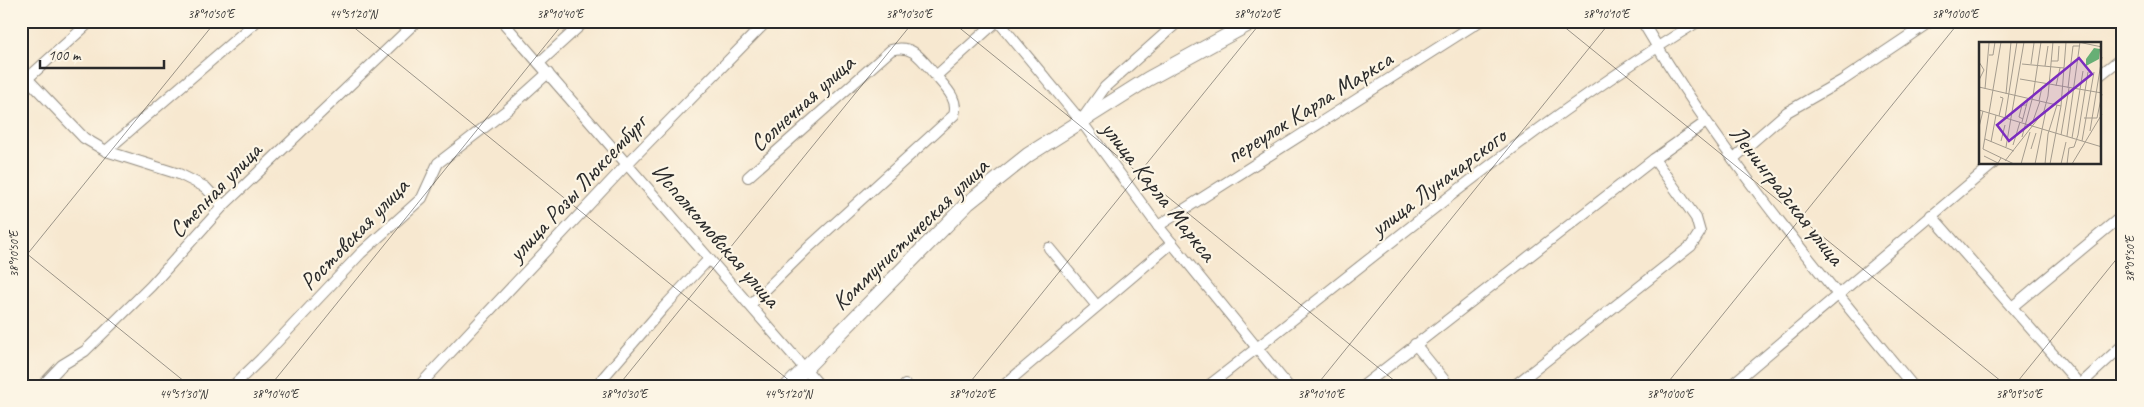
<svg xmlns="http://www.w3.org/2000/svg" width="2144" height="407" viewBox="0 0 2144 407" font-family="Caveat,sans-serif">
<rect width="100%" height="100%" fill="#fcf5e5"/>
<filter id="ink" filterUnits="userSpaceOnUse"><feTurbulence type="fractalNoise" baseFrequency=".02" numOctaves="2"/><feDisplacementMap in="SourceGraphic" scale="10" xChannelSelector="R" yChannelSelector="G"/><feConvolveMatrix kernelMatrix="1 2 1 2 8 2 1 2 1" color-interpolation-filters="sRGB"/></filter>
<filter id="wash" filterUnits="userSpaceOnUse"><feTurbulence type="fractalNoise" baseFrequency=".0096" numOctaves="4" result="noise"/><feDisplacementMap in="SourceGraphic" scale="20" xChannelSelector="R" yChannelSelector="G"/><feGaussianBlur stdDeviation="1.12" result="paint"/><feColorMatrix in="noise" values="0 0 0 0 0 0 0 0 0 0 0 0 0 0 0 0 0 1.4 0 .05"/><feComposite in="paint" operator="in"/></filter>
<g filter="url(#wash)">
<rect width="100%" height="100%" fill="#f7e8d0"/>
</g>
<g filter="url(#ink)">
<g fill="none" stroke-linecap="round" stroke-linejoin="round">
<g stroke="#918a7e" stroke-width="12">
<g id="street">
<polyline points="502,21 820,386"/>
<polyline points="998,21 1081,121 1158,226 1288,386"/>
<path d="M1642,21C1718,151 1817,270 1913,386"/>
<polyline points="539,63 585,21"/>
<polyline points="21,72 84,138 106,151 179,174 205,187 223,206"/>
<polyline points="2100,75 2123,57"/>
<polyline points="28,78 91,21"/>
<polyline points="1083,118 1105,87 1179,21"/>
<polyline points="106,151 257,21"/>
<polyline points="1733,159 1787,112 1843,80 1931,21"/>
<path d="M748,177L891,50C913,43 922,60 936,76L997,21"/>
<polyline points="1931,215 2081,386"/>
<polyline points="1158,226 1480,21"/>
<polyline points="1049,248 1097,306"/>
<path d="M750,305L809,247L954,115C959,99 945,87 936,76"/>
<polyline points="2012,307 2123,215"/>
<polyline points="1415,344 1449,386"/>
<polyline points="905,385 907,386"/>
<polyline points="2080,385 2123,345"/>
<polyline points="42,386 62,365 85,351 151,286 223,206 417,21"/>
<polyline points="233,386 261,359 361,253 422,198 438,163 507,110 548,73"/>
<polyline points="419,386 627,164 767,21"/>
<polyline points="596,386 664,307 709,259"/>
<polyline points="1003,386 1172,243"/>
<path d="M1208,386C1369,262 1526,127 1699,21"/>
<polyline points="1363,386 1654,159 1706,122"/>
<polyline points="1514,386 1691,246 1700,232 1696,218 1654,159"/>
<polyline points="1730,386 1993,164"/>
</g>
</g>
<g stroke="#918a7e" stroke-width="16">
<polyline id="secondary" points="788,386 968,203 1028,155 1148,79 1254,21"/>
</g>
<use href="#street" stroke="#fff" stroke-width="10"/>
<use href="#secondary" stroke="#fff" stroke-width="14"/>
</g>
</g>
<path fill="none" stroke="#2b2b2b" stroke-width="1" stroke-opacity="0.45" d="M346,21L796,386M951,21L1401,386M1557,21L2007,386M21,249L190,386M21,262L216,21M270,386L565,21M618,386L914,21M967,386L1262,21M1316,386L1611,21M1665,386L1960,21M2014,386L2123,251"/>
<g text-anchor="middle" stroke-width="4.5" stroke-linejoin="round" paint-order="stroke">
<g font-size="24" fill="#2b2b2b" stroke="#fcf5e5">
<text transform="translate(802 103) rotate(-42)" y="8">Солнечная улица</text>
<text transform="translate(1309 107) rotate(-32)" y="8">переулок Карла Маркса</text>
<text transform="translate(1438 182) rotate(-37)" y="8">улица Луначарского</text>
<text transform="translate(577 188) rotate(-47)" y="8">улица Розы Люксембург</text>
<text transform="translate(215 190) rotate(-46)" y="8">Степная улица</text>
<text transform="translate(1159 191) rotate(52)" y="8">улица Карла Маркса</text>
<text transform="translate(1787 195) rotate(52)" y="8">Ленинградская улица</text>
<text transform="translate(354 234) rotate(-46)" y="8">Ростовская улица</text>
<text transform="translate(910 234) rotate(-44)" y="8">Коммунистическая улица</text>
<text transform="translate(716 235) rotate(49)" y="8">Исполкомовская улица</text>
</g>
</g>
<g transform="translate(1979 42)">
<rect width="122" height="122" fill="#f7e8d0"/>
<path d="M115,6L121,7L120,17L107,24V17Z" fill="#67af75"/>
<path fill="none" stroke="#a59c8e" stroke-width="1" d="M22,0L4,107L35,122M99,0L123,5M10,13H14L16,0M72,19H79L80,4M0,20L5,28L0,38M43,22L85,26M52,22L55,1M66,24L69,4M41,37L123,51M77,44L81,26M0,45L82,64M89,46L94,4H101M6,47L10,1M27,52L32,0M60,59L63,45H66M0,68L123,105M20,74L24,56L21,55M26,76L38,0M105,76H118L123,52M44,77L40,75L43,63H48M54,79L61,59M43,80L49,57M0,85L4,69M111,89L123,15M82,93L90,46M88,94L101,0M43,95L54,54L62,0M93,96L104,29M6,97L35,109M22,99L26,83M103,99L115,30M12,100L17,73M34,103L41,80M27,105L45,0M52,107L57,91M5,114L19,121L22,116M26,119L65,69L69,54L74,0M42,122L51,90M56,122L67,68M66,122L69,92L78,63M71,122L82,64L87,0M82,122L87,100M88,122L90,106L95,105L99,93L109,30M93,122L123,72"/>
<path fill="#7b2cbf" fill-opacity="0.15" stroke="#7b2cbf" stroke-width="2.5" d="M100,16L113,32L30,99L18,83Z"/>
<rect width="122" height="122" fill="none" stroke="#2b2b2b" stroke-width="2.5"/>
</g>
<rect width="2144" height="407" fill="none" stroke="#fcf5e5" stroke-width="55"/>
<path d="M40 60v8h124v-8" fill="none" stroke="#2b2b2b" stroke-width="2.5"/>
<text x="48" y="60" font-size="15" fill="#2b2b2b" stroke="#fcf5e5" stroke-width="4" paint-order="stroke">100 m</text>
<rect x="28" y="28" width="2088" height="352" fill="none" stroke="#2b2b2b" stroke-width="2"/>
<g font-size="12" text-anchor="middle" fill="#2b2b2b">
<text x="211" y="18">38°10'50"E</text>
<text x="353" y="18">44°51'20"N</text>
<text x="560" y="18">38°10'40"E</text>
<text x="909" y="18">38°10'30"E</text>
<text x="1257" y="18">38°10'20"E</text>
<text x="1606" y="18">38°10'10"E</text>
<text x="1955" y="18">38°10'00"E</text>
<text transform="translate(14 254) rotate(-90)" y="4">38°10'50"E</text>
<text transform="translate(2130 259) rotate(-90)" y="4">38°09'50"E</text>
<text x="183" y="398">44°51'30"N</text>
<text x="275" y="398">38°10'40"E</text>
<text x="624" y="398">38°10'30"E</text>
<text x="788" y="398">44°51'20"N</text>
<text x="972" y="398">38°10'20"E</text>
<text x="1321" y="398">38°10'10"E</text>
<text x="1670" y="398">38°10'00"E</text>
<text x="2019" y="398">38°09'50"E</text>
</g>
</svg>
